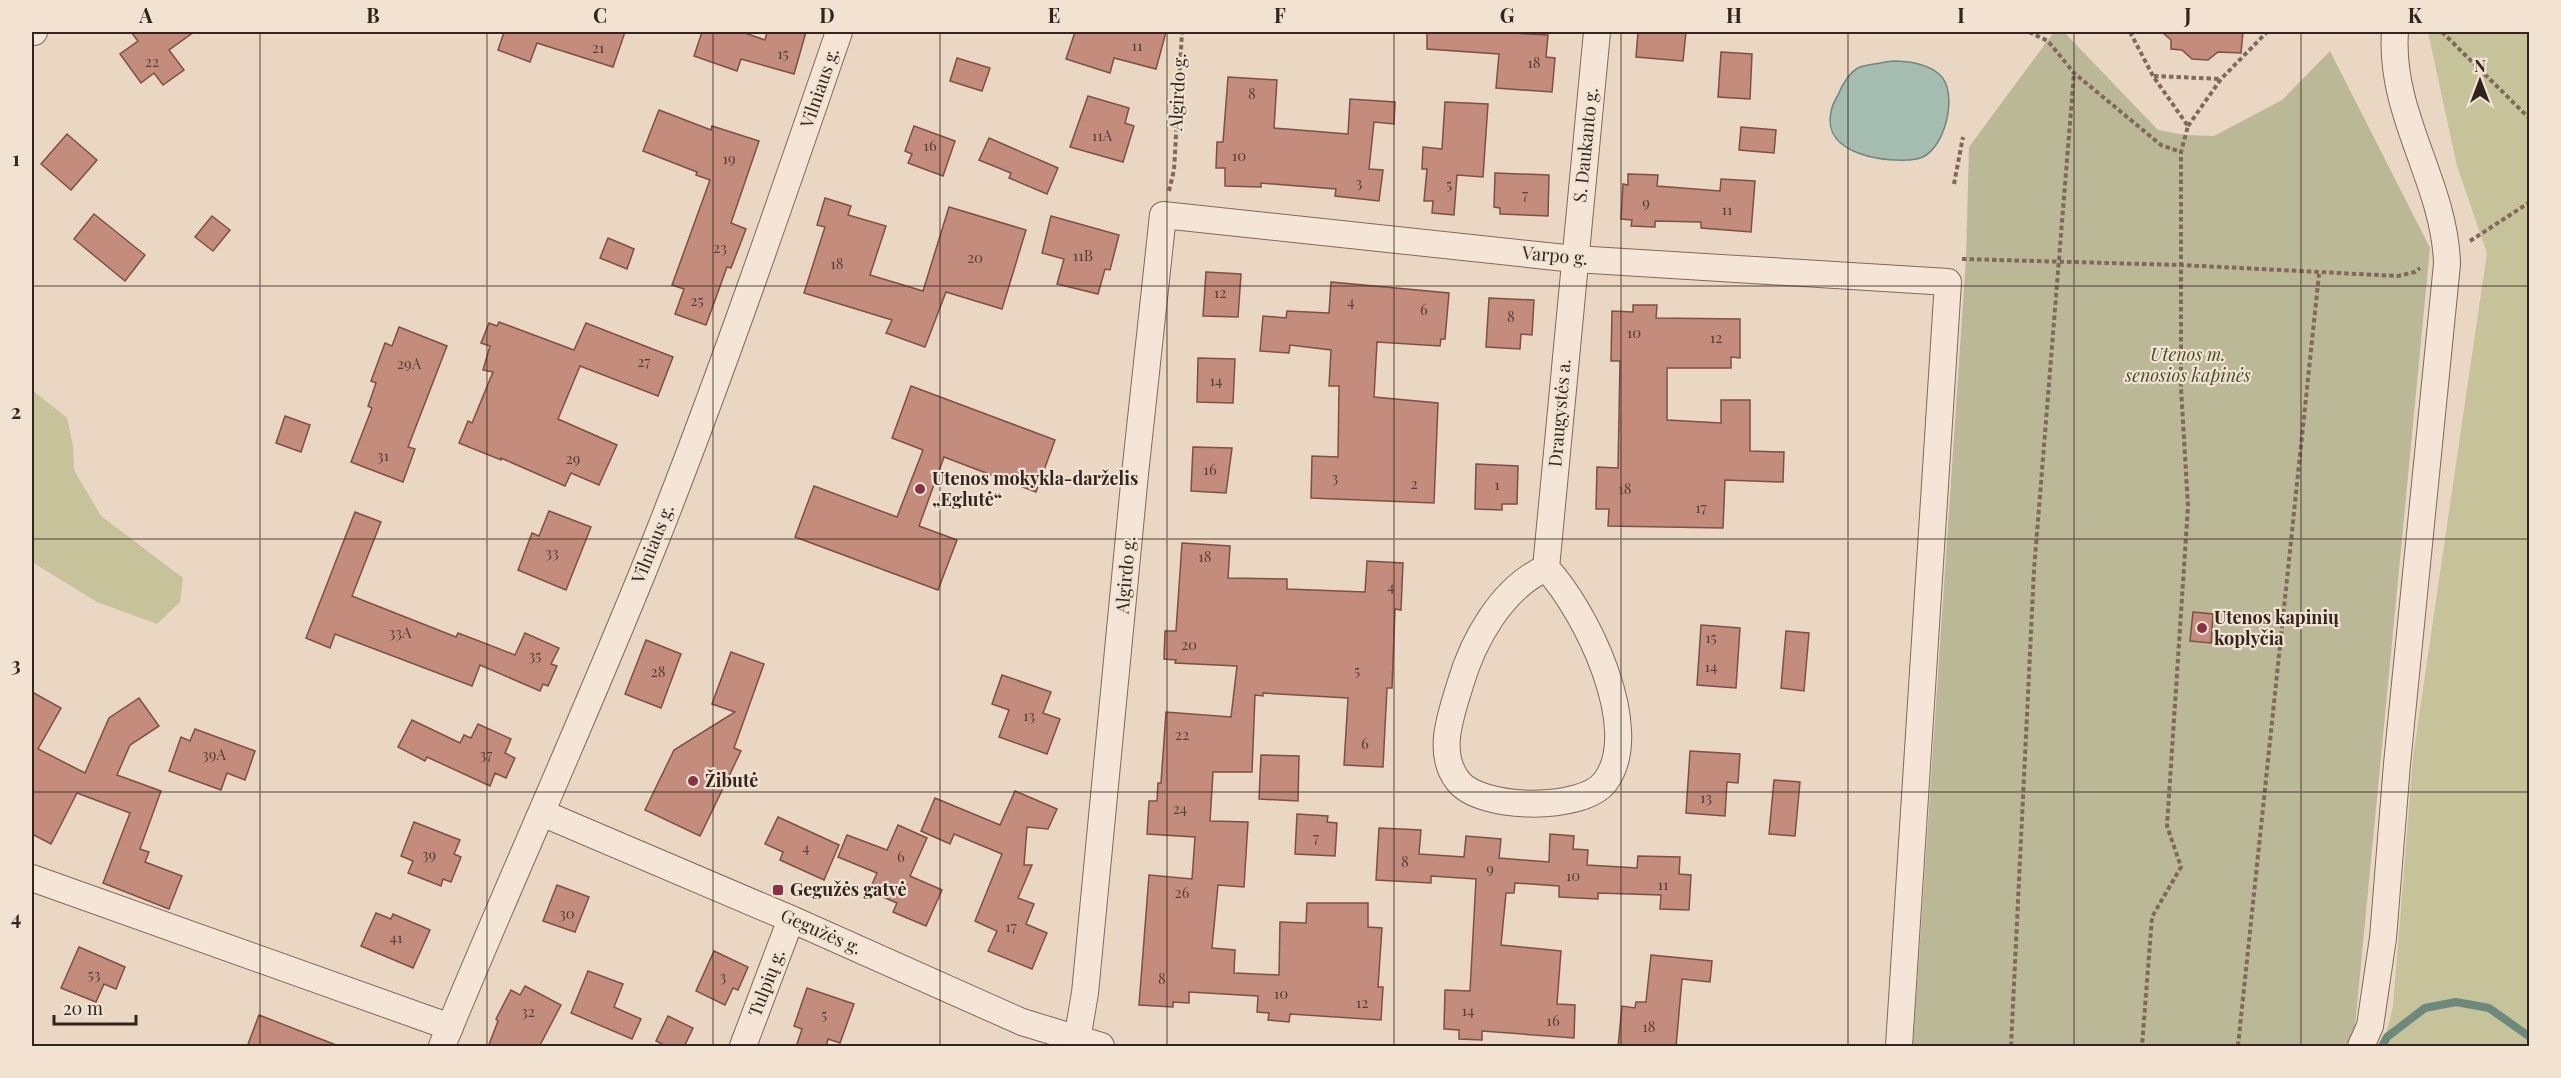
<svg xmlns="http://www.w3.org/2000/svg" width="2561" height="1078" viewBox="0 0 2561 1078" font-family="'Playfair Display',serif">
<rect width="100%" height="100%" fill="#e9d6c3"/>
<g fill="#c6c299">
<polygon points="2428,32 2529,32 2529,1046 2383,1046 2393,1007 2413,757 2487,253 2457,166"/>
<polygon points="32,390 67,418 73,445 74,470 101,516 183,578 180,602 157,624 97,602 32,562"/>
</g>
<polygon fill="#bbb897" points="2054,32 2064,32 2158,130 2185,135 2214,136 2282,100 2330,51 2430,248 2354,1037 2349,1046 1913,1046 1966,258 1969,147"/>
<path fill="#a5bcb1" stroke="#6d897d" stroke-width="1.5" d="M1892,61C1908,61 1926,63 1939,74C1960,91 1945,154 1917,159C1888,164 1821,155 1831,112C1832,106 1835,100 1838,95C1842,85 1850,71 1860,67C1870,64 1882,63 1892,61Z"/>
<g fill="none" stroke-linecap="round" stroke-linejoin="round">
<polyline stroke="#6d897d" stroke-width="8" points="2382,1046 2387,1037 2425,1008 2456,1002 2489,1008 2530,1037"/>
</g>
<g fill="#c38c7d" stroke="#7e5044" stroke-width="1.5">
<polygon points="131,32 194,32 169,50 184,70 163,85 154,73 141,83 120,54 138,41"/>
<polygon points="504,32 625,32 613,67 537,43 530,62 498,50"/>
<polygon points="702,32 742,32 765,40 767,32 806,32 794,74 741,59 737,71 694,56"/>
<polygon points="1075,32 1166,32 1156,69 1114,58 1110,73 1066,59"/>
<polygon points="1427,32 1495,32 1548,35 1546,57 1555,58 1552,92 1496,88 1499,54 1427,49"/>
<polygon points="1638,32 1686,32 1683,61 1636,57"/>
<polygon points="2162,32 2243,32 2241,53 2218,52 2208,60 2192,59 2182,50 2171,49 2171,40"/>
<polygon points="1721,52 1752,54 1750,99 1718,97"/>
<polygon points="957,58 990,68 982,91 950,81"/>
<polygon points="1228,77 1277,80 1274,128 1348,134 1350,99 1395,102 1394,124 1374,122 1369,169 1383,170 1379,201 1335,196 1336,189 1261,183 1261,187 1225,186 1225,168 1216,168 1217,142 1223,142"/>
<polygon points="1088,96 1129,108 1125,123 1134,126 1123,162 1070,147"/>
<polygon points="1445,102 1488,104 1483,177 1457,175 1454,215 1432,213 1433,201 1424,201 1427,169 1422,169 1423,147 1442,149"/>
<polygon points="659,110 711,130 712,126 759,141 731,223 746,229 731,268 727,267 706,325 675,314 684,289 672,285 710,180 696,175 697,172 643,151"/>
<polygon points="914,126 955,141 943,176 908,163 912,154 905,151"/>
<polygon points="1741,127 1776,130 1774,153 1739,150"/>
<polygon points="67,134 97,160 71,190 41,164"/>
<polygon points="989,138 1058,168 1047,194 1009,178 1011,173 979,160"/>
<polygon points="1495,173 1549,175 1548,216 1500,214 1500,208 1494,207"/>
<polygon points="1628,174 1658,175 1657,186 1720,191 1721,179 1755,181 1751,232 1701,228 1701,222 1655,221 1655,227 1631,226 1632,220 1621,219 1623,184 1628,185"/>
<polygon points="825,198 851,206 848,215 886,226 870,275 923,291 949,207 1026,230 1002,309 946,292 925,347 886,333 892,320 804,293 825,227 817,225"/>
<polygon points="94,214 145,255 125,281 74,239"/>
<polygon points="212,216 230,230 213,251 195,237"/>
<polygon points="1051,216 1119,235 1110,270 1105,269 1098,294 1057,284 1064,259 1042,253"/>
<polygon points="608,238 634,249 627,269 600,258"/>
<polygon points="1206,272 1241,274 1238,317 1203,316"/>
<polygon points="1331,282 1449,293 1445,339 1441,339 1440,346 1377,342 1374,397 1438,403 1434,503 1311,498 1312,456 1338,457 1339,386 1329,386 1331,350 1290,345 1289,353 1260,351 1263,316 1286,318 1287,311 1329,313"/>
<polygon points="1489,298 1534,300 1532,335 1521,334 1520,349 1486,347"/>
<polygon points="1633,305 1657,305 1656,318 1740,319 1740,358 1731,357 1731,368 1667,368 1667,420 1721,423 1721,400 1750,400 1750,451 1784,452 1783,482 1725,480 1723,528 1608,526 1609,509 1596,509 1597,467 1618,468 1620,361 1611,361 1612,311 1633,312"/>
<polygon points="499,322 574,350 586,323 673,357 658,396 580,366 558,419 617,445 599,485 571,473 565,486 501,458 501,460 459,443 468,421 472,423 493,372 483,370 490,346 481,343 489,323 497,326"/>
<polygon points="399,327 447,346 408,447 415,449 403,482 351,462 372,408 368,406 376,383 371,381 385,343 392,346"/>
<polygon points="1198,358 1235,359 1233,403 1197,402"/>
<polygon points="911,386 1055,440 1036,492 944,457 919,526 957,540 938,590 795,537 814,486 897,517 923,450 892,438"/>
<polygon points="285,416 310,425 301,452 276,443"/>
<polygon points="1193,447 1232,448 1226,493 1191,491"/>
<polygon points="1476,464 1518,466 1517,504 1502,504 1502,510 1475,509"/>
<polygon points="549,511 591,527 566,590 518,570 532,533 539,536"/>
<polygon points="355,512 381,522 352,596 456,637 458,633 515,655 525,633 559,648 551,664 557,666 548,686 543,684 540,691 480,665 472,686 335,634 330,648 306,638"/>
<polygon points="1182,543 1230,546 1228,578 1287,579 1287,589 1365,592 1367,561 1403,563 1401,610 1395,609 1392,688 1387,688 1383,767 1344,765 1348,698 1263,693 1263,696 1255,695 1252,772 1213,772 1210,821 1248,822 1244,887 1218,885 1212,948 1235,950 1234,973 1279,975 1280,922 1306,923 1307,903 1368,903 1368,927 1382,928 1378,987 1383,987 1381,1020 1290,1014 1289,1022 1268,1020 1269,1013 1257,1012 1258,996 1189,992 1189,1003 1173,1002 1173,1007 1139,1005 1149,875 1192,879 1195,837 1147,834 1149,801 1157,801 1158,783 1161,783 1166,712 1231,717 1237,666 1175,663 1176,660 1164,659 1165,631 1176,631"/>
<polygon points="2193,612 2213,614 2211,643 2190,641"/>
<polygon points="1701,625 1740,628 1736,688 1697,685"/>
<polygon points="1786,631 1809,633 1804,691 1781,688"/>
<polygon points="646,640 681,654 661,708 625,694"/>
<polygon points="731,652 764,664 734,748 741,751 700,836 645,810 674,750 735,712 712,704"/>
<polygon points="1002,675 1051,692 1043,713 1060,719 1047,754 999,737 1009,710 992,704"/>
<polygon points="32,692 61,708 38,749 85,773 109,718 139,698 159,726 130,745 117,775 161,791 140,849 149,852 145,862 182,876 169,909 103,883 130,813 77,793 51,844 32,834"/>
<polygon points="412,720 460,743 464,735 471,738 478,724 511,739 505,753 515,758 506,778 495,773 490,786 427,757 425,761 398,747"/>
<polygon points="195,729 255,751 245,780 227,773 221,790 169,771 181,737 190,741"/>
<polygon points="1690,751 1740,754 1738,783 1727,782 1725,816 1686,813"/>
<polygon points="1261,755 1299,756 1298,801 1259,799"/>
<polygon points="1774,780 1800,782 1795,836 1769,834"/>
<polygon points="1015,791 1057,809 1048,829 1027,827 1024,865 1032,865 1018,898 1034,904 1026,924 1047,933 1032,969 988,951 997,931 975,921 1002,854 954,834 950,844 921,831 935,798 1000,825"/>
<polygon points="1297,814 1328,816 1327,822 1337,823 1335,856 1295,854"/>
<polygon points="778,817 839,845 824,880 780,860 783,852 765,844"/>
<polygon points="414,822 460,840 454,854 461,857 451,882 443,879 441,886 408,873 413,861 401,856"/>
<polygon points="898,825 927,838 910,876 942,890 926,926 893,912 897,903 869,891 877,873 838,857 847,835 887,850"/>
<polygon points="1379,828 1421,830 1419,854 1464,857 1466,836 1501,839 1499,858 1549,862 1550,834 1574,836 1573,849 1588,850 1587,865 1637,868 1638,856 1680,857 1679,874 1691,875 1689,910 1660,909 1661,895 1598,893 1598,899 1559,897 1559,886 1515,883 1514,893 1506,893 1501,945 1561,951 1557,1004 1575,1005 1574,1038 1482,1031 1482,1040 1459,1039 1459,1030 1444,1029 1445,990 1470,991 1476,879 1431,876 1431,883 1376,880"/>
<polygon points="557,885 589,897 575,932 543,921"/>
<polygon points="376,913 391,919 393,914 430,930 413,968 361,946"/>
<polygon points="79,947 125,967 116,989 104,984 96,1002 61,988"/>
<polygon points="714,951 748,967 738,990 733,988 725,1005 696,991"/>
<polygon points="1651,955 1712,961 1710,982 1682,979 1676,1047 1618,1047 1622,1006 1635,1008 1636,1002 1646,1002"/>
<polygon points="588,971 623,984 614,1007 641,1019 632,1039 571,1013"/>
<polygon points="525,986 561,1005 539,1047 488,1047 498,1021 496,1019 511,990 520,995"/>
<polygon points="807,988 854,1004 840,1043 828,1039 826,1047 796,1047 802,1029 794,1026"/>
<polygon points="259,1015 336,1045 335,1047 247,1047"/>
<polygon points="668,1016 693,1028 684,1047 668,1047 656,1041"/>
</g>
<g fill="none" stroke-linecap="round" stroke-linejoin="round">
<g stroke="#81685c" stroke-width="28">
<g id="street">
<polyline points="32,32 34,32"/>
<path d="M1546,568C1585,609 1645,730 1605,782C1582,812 1480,810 1458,781C1436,753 1451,715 1460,685C1473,640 1502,588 1546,568L1597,32"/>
<polyline points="542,813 791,919 1022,1022 1101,1046"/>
<polyline points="32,878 450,1027"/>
<path d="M442,1046C512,876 589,708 657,537C723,370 781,201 839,32"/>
<polyline points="743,1046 791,919"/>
<polyline points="1076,1046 1085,993 1135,474 1163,215 1575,259 1948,282 1899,1046"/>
<path d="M2361,1046L2370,1026L2383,938L2397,764L2447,264C2445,183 2389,115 2395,32"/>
</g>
</g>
<g stroke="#81685c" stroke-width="4" stroke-dasharray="4.5 3" stroke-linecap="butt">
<polyline points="2029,32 2048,41 2074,73 2161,145 2181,152"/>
<polyline points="2130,32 2153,76 2188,126 2181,152 2181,388 2188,506 2167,826 2181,867 2152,917 2142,1046"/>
<polyline points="2442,32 2530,119"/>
<polyline points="2154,76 2221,79"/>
<polyline points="2188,126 2221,79 2267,32"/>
<polyline points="1954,184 1963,137"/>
<polyline points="1169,191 1174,170 1182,32"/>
<polyline points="2470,241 2530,202"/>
<polyline points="1962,259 2181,265 2398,276 2415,272 2420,268"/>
<polyline points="2011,1046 2034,570 2074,73"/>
<polyline points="2238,1046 2319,274"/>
</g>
<use href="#street" stroke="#f5e5d6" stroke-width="26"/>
</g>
<path fill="none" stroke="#33241e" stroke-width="1.5" stroke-opacity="0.55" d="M260,32V1046M487,32V1046M713,32V1046M940,32V1046M1167,32V1046M1394,32V1046M1621,32V1046M1848,32V1046M2074,32V1046M2301,32V1046M32,286H2530M32,539H2530M32,792H2530"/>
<g fill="#8a3245" stroke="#f1e2d2" stroke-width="2">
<circle cx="920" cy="489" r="6"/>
<circle cx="2202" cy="628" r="6"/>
<circle cx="693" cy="781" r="6"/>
<rect x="772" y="884" width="12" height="12" rx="3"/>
</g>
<g text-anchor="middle" stroke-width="4.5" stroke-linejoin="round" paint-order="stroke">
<g font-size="15" fill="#573e36">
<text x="1137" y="51">11</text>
<text x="598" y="53">21</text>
<text x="783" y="59">15</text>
<text x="152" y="67">22</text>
<text x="1534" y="68">18</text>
<text x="1252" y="99">8</text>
<text x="1102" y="141">11A</text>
<text x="930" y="151">16</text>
<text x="1239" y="161">10</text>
<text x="729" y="164">19</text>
<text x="1359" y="188">3</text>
<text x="1449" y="190">5</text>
<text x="1525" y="200">7</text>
<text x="1646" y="208">9</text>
<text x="1727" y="215">11</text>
<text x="720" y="253">23</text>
<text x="1083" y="261">11B</text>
<text x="975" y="263">20</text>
<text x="837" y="269">18</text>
<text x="1220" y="298">12</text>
<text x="697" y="306">25</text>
<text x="1351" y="307">4</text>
<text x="1424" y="315">6</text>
<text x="1511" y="322">8</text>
<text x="1634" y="338">10</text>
<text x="1716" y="343">12</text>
<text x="644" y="367">27</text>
<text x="409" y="369">29A</text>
<text x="1216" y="386">14</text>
<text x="383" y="461">31</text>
<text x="573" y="464">29</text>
<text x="1210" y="475">16</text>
<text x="1335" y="483">3</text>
<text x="1414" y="489">2</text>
<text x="1497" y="490">1</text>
<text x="1625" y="494">18</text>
<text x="1701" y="513">17</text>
<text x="552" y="558">33</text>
<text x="1205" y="562">18</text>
<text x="1391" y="592">4</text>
<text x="400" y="638">33A</text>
<text x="1711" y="643">15</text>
<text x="1189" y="650">20</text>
<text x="535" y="661">35</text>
<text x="1711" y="672">14</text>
<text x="1357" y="676">5</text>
<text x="658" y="677">28</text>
<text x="1029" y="721">13</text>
<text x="1182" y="740">22</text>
<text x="1365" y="749">6</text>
<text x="214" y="760">39A</text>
<text x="486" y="760">37</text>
<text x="1706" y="803">13</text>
<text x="1180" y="814">24</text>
<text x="1316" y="843">7</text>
<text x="806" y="853">4</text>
<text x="429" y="860">39</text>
<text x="901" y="862">6</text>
<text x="1405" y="867">8</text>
<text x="1490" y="874">9</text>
<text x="1573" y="881">10</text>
<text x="1663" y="890">11</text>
<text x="1182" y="898">26</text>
<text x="567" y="919">30</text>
<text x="1011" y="932">17</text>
<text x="396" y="943">41</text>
<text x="94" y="980">53</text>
<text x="723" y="982">3</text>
<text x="1162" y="984">8</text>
<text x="1281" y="999">10</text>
<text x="1362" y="1008">12</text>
<text x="1468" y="1016">14</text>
<text x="528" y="1017">32</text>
<text x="824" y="1020">5</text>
<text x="1553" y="1026">16</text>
<text x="1649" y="1032">18</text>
</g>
<g font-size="18" fill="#33241e" stroke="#f1e2d2">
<text transform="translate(820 88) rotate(-71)" y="6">Vilniaus g.</text>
<text transform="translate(1178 92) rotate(-87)" y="6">Algirdo g.</text>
<text transform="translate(1586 145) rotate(-84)" y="6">S. Daukanto g.</text>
<text transform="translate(1555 256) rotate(5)" y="6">Varpo g.</text>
<text transform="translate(1560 413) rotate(-85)" y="6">Draugystės a.</text>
<text transform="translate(653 544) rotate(-68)" y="6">Vilniaus g.</text>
<text transform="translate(1126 575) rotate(-85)" y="6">Algirdo g.</text>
<text transform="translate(821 932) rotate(24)" y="6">Gegužės g.</text>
<text transform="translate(767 983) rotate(-69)" y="6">Tulpių g.</text>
</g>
<g font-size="18" font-style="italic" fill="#4b4d27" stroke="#f1e2d2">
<text x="2188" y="361">Utenos m.<tspan x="2188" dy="21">senosios kapinės</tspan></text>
</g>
<g font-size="18" font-weight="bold" fill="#33241e" stroke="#f1e2d2" text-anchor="start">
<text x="932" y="485">Utenos mokykla-darželis<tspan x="932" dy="21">„Eglutė“</tspan></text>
<text x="2214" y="624">Utenos kapinių<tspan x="2214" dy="21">koplyčia</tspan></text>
<text x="705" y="787">Žibutė</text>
<text x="790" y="896">Gegužės gatvė</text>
</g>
</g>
<rect width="2561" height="1078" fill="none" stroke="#f1e2d2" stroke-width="66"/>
<g transform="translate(2480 81)" stroke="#f1e2d2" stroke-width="4.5" paint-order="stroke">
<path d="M0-4.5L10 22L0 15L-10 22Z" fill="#33241e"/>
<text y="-9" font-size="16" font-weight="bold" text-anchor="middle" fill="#33241e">N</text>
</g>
<path d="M54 1015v9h82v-9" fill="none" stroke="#33241e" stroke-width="3"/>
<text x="63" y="1015" font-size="18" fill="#33241e" stroke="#f1e2d2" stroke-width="4.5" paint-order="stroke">20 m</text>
<rect x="33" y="33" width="2495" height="1012" fill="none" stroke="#33241e" stroke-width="2"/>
<g font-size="20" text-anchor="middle" font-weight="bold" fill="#33241e">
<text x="146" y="23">A</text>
<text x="373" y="23">B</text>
<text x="600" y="23">C</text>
<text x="827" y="23">D</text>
<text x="1054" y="23">E</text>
<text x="1280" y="23">F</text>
<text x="1507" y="23">G</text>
<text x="1734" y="23">H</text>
<text x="1961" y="23">I</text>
<text x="2188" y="23">J</text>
<text x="2415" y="23">K</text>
<text x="16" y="166">1</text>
<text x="16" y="419">2</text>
<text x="16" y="672">3</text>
<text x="16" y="925">4</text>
</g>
</svg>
